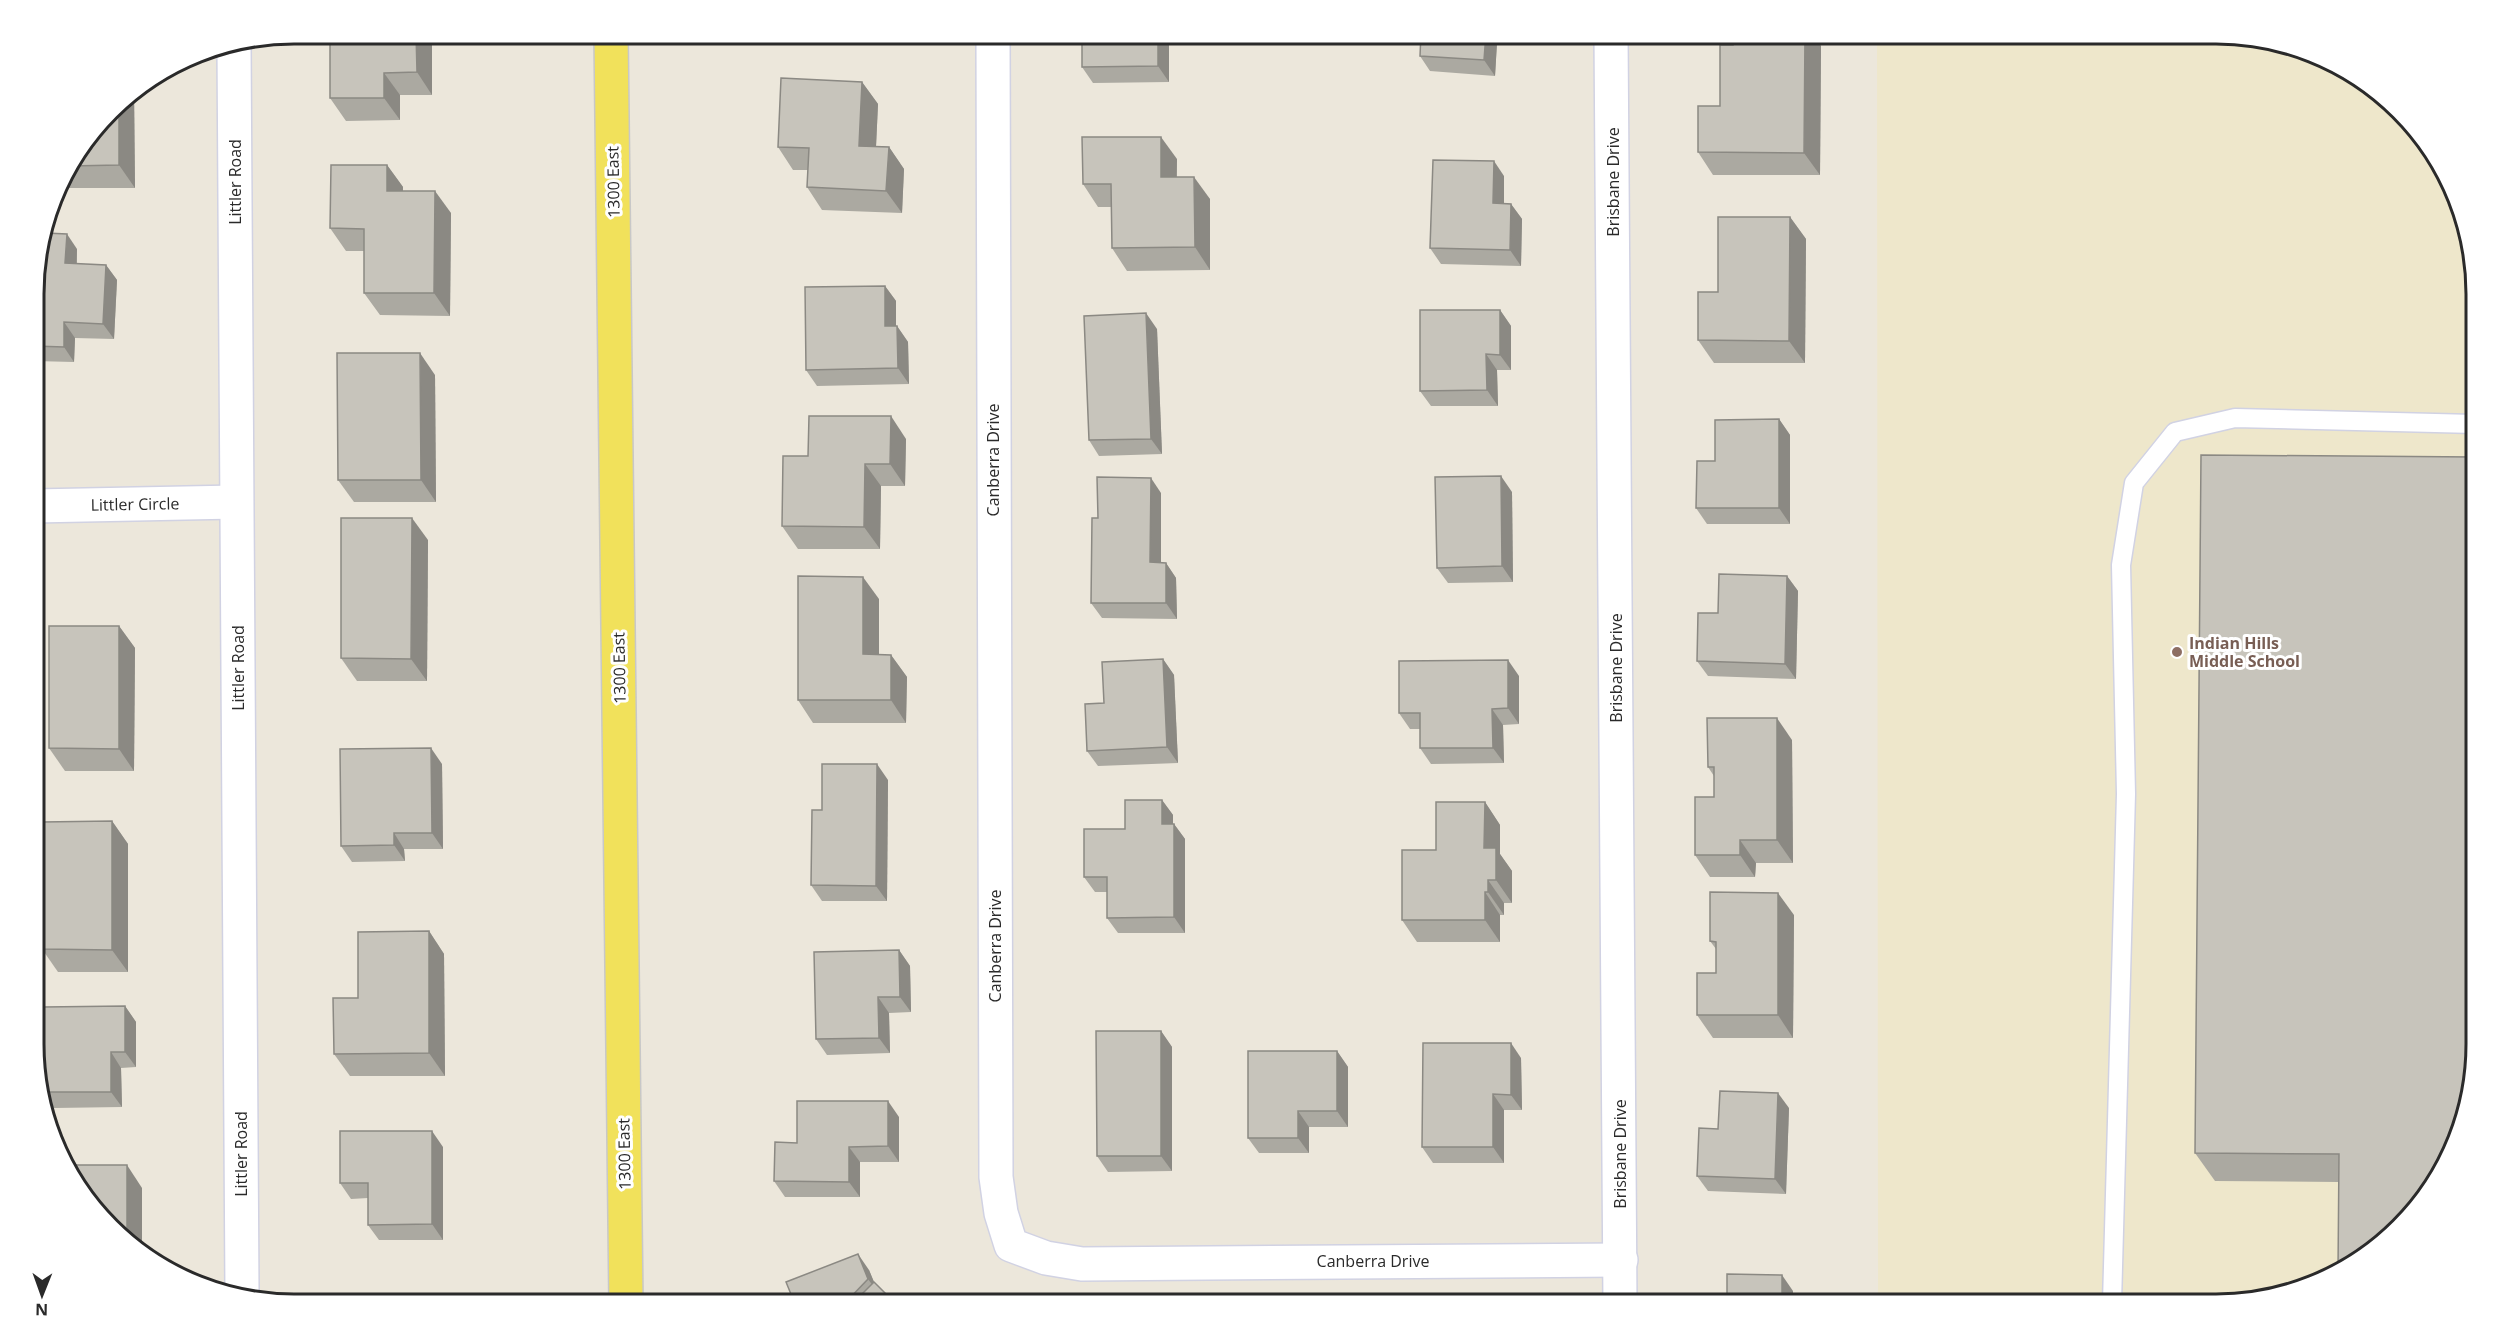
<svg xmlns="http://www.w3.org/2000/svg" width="2510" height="1337" viewBox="0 0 2510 1337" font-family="'Open Sans',sans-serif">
<rect width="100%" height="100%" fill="#ece7db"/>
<polygon fill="#eee7cb" points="1877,33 2216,33 2332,60 2389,98 2433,148 2475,260 2477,1044 2361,1260 2300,1290 2233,1303 1878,1304"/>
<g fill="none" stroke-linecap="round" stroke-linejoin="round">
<g stroke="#d1d2e3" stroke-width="21">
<polyline id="lane" points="2112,1303 2126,794 2121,565 2134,483 2175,432 2235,418 2475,424"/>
</g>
<g stroke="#d1d2e3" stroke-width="36">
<g id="street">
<polyline points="993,33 996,1177 1001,1213 1011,1245 1046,1258 1082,1264 1621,1260"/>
<polyline points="1611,33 1620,1304"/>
<polyline points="234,45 242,1292"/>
<polyline points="34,506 236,502"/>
</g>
</g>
<g stroke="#c8c8c8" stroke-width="36">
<polyline id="primary" points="611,33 626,1304"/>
</g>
<use href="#lane" stroke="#fff" stroke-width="18"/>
<use href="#street" stroke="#fff" stroke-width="33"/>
<use href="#primary" stroke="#f1e15b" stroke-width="33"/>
</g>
<g fill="#aba9a1">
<polygon points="432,33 432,95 400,95 400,120 346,121 330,98"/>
<polygon points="788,33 877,33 877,39 795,43"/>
<polygon points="1082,33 1164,33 1169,39 1169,82 1093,83 1082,67"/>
<polygon points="1421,33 1506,33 1506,44 1497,43 1495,76 1430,71 1420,56"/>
<polygon points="1733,33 1811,33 1821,46 1820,175 1713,175 1698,152 1720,106 1733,45"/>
<polygon points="862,82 878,104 876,146 889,147 904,169 902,213 822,210 807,187 808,170 793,170 778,147"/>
<polygon points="134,90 135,188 57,188 60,179 121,98"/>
<polygon points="1177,159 1177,177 1210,199 1210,270 1127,271 1112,248 1111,207 1098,207 1083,184"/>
<polygon points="387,165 403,187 403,191 451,213 450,316 380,315 364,293 364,251 346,251 330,228"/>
<polygon points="1504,176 1504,203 1511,204 1522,219 1521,266 1441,264 1430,248"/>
<polygon points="1790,217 1806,239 1805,363 1714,363 1698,340 1718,292"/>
<polygon points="77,249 77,264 106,265 117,280 114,339 75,338 74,362 34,361 34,276"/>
<polygon points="885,286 896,301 896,326 897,326 908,342 909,384 817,386 806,370"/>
<polygon points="1500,310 1511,326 1511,370 1497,370 1498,406 1431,406 1420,391"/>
<polygon points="1157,329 1162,454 1099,456 1089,440"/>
<polygon points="435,375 436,502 354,502 338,480"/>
<polygon points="1779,419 1790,435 1790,524 1707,524 1696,508 1715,461"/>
<polygon points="906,439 905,486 881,486 880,549 798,549 782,526 808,456"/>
<polygon points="2475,457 2339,1182 2215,1181 2195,1153"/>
<polygon points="1512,492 1513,582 1448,583 1437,568"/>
<polygon points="1161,493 1161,563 1166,563 1176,578 1177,619 1102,618 1091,603 1098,518"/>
<polygon points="428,540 427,681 357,681 341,658"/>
<polygon points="1787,576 1798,591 1796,679 1708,676 1697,661"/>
<polygon points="879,599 879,655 891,655 907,677 906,723 813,723 798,700"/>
<polygon points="119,626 135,648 134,771 65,771 49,748"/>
<polygon points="1163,659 1174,675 1178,763 1098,766 1087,751"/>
<polygon points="1519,676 1519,724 1503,725 1504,763 1431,764 1420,748 1420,729 1410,729 1399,713"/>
<polygon points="1792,740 1793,863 1756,863 1755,877 1710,877 1695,855 1714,797 1714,776 1708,767"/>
<polygon points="442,764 443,849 404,849 405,861 352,862 341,846"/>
<polygon points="888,780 887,901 822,901 811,885 822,810"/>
<polygon points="1162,800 1173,815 1173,824 1174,824 1185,839 1185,933 1118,933 1107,918 1107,892 1095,892 1084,877 1125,829"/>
<polygon points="1485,802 1500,825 1500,854 1512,871 1512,903 1504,903 1504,915 1500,915 1500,942 1417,942 1402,920 1436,850"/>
<polygon points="112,821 128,844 128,972 58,972 42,949"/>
<polygon points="1794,915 1793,1038 1713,1038 1697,1015 1716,973 1716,949 1710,941"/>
<polygon points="429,931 444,954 445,1076 350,1076 334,1054 358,998"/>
<polygon points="899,950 910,966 911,1012 889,1013 890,1053 827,1055 816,1039"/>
<polygon points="125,1006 136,1022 136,1067 121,1068 122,1107 54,1108 43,1092"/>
<polygon points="1161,1031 1172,1047 1172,1171 1108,1172 1097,1156"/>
<polygon points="1337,1051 1348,1067 1348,1127 1309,1127 1309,1153 1259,1153 1248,1138"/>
<polygon points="1521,1058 1522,1110 1504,1110 1504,1163 1433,1163 1422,1147"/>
<polygon points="1789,1108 1786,1194 1708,1191 1697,1176"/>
<polygon points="899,1117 899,1162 860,1162 860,1197 785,1197 774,1181 797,1143"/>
<polygon points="443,1147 443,1240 379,1240 368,1225 368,1198 351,1199 340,1183"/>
<polygon points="869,1270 874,1282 896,1304 795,1304"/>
</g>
<g fill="#8b8983">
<polygon points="416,33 432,33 432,95 417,72"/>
<polygon points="1158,33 1164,33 1169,39 1169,82 1158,66"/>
<polygon points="1486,33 1490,33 1497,43 1495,76 1484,60"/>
<polygon points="1498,33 1506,33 1506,44"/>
<polygon points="1805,33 1811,33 1821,46 1820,175 1804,153"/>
<polygon points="384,73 400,95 400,120 384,98"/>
<polygon points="862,82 878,104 875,168 859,146"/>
<polygon points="134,90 135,188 119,165 119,101 121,98"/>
<polygon points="1161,137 1177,159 1176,199 1161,177"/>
<polygon points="889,147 904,169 902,213 886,191"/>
<polygon points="1494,161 1504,176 1504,219 1493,203"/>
<polygon points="387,165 403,187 402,213 387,191"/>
<polygon points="1194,177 1210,199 1210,270 1195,247"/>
<polygon points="435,191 451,213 450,316 434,293"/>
<polygon points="1511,204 1522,219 1521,266 1510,250"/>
<polygon points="1790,217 1806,239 1805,363 1789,341"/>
<polygon points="67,234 77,249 76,279 65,263"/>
<polygon points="106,265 117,280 114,339 103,324"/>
<polygon points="885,286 896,301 896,342 885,326"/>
<polygon points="1500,310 1511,326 1511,370 1500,355"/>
<polygon points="1146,313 1157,329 1162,454 1151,439"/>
<polygon points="64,322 75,338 74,362 64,347"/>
<polygon points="897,326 908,342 909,384 898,368"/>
<polygon points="420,353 435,375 436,502 421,480"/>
<polygon points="1486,354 1497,370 1498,406 1487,390"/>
<polygon points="891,416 906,439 905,486 890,464"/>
<polygon points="1779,419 1790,435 1790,524 1779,508"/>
<polygon points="865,464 881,486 880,549 864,527"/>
<polygon points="1501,476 1512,492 1513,582 1502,566"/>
<polygon points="1151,478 1161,493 1161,578 1150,562"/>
<polygon points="412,518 428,540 427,681 411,659"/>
<polygon points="1166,563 1176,578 1177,619 1166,603"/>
<polygon points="1787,576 1798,591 1796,679 1785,664"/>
<polygon points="863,577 879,599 879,677 863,654"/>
<polygon points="119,626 135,648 134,771 119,749"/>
<polygon points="891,655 907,677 906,723 891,700"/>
<polygon points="1163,659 1174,675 1178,763 1167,747"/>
<polygon points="1508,660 1519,676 1519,724 1508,708"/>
<polygon points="1492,709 1503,725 1504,763 1493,748"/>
<polygon points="1777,718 1792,740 1793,863 1777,840"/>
<polygon points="431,748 442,764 443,849 432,833"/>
<polygon points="877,764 888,780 887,901 876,886"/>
<polygon points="1162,800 1173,815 1173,839 1162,824"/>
<polygon points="1485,802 1500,825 1500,854 1512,871 1512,903 1496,880 1484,848"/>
<polygon points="112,821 128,844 128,972 112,950"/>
<polygon points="1174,824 1185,839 1185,933 1174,917"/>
<polygon points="394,833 404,849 405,861 394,845"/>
<polygon points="1740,840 1756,863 1755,877 1740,855"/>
<polygon points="1488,880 1504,903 1504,915 1488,892"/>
<polygon points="1485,892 1500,915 1500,942 1485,920"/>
<polygon points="1778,893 1794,915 1793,1038 1778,1015"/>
<polygon points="429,931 444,954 445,1076 429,1053"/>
<polygon points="899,950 910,966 911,1012 900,997"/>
<polygon points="878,997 889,1013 890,1053 879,1038"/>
<polygon points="125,1006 136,1022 136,1067 125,1052"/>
<polygon points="1161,1031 1172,1047 1172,1171 1161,1156"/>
<polygon points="1511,1043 1521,1058 1522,1110 1511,1095"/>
<polygon points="1337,1051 1348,1067 1348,1127 1337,1111"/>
<polygon points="111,1052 121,1068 122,1107 111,1092"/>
<polygon points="1778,1093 1789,1108 1786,1194 1775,1179"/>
<polygon points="1493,1094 1504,1110 1504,1163 1493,1147"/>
<polygon points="888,1101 899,1117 899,1162 888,1146"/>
<polygon points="1298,1111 1309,1127 1309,1153 1298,1138"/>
<polygon points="432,1131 443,1147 443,1240 432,1224"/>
<polygon points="849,1147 860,1162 860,1197 849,1182"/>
<polygon points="127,1165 142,1188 142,1248 127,1235"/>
<polygon points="858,1254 869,1270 879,1294 868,1279"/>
<polygon points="1782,1275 1793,1291 1793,1304 1782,1304"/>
</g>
<g fill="#c7c4bb" stroke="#8b8983" stroke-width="1.5">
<polygon points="330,33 416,33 417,72 384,73 384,98 330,98"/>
<polygon points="1082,33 1158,33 1158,66 1082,67"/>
<polygon points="1421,33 1486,33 1484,60 1420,56"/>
<polygon points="1733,33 1805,33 1804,153 1698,152 1698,106 1720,106 1720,45 1733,45"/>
<polygon points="781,78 862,82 859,146 889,147 886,191 807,187 809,148 778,147"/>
<polygon points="119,101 119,165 70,166"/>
<polygon points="1082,137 1161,137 1161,177 1194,177 1195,247 1112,248 1111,184 1083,184"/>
<polygon points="1433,160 1494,161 1493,203 1511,204 1510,250 1430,248"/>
<polygon points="331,165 387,165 387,191 435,191 434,293 364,293 364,229 330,228"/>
<polygon points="1718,217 1790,217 1789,341 1698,340 1698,292 1718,292"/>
<polygon points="45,233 67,234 65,263 106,265 103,324 64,322 64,347 34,346 34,276"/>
<polygon points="885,286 885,326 897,326 898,368 806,370 805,287"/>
<polygon points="1420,310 1500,310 1500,355 1486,354 1487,390 1420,391"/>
<polygon points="1146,313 1151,439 1089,440 1084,316"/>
<polygon points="337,353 420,353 421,480 338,480"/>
<polygon points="809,416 891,416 890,464 865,464 864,527 782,526 783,456 808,456"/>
<polygon points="1779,419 1779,508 1696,508 1697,461 1715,461 1715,420"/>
<polygon points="2201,455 2475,457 2477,1044 2450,1159 2412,1216 2361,1260 2338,1271 2339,1154 2195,1153"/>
<polygon points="1501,476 1502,566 1437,568 1435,477"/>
<polygon points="1097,477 1151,478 1150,562 1166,563 1166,603 1091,603 1092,518 1098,518"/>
<polygon points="341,518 412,518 411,659 341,658"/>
<polygon points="1719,574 1787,576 1785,664 1697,661 1698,613 1718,613"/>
<polygon points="798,576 863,577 863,654 891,655 891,700 798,700"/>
<polygon points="49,626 119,626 119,749 49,748"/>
<polygon points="1163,659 1167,747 1087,751 1085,704 1104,703 1102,662"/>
<polygon points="1508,660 1508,708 1492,709 1493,748 1420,748 1420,713 1399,713 1399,661"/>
<polygon points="1707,718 1777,718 1777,840 1740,840 1740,855 1695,855 1695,797 1714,797 1714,767 1708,767"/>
<polygon points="431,748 432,833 394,833 394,845 341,846 340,749"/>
<polygon points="822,764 877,764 876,886 811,885 812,810 822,810"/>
<polygon points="1125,800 1162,800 1162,824 1174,824 1174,917 1107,918 1107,877 1084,877 1084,829 1125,829"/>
<polygon points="1436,802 1485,802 1484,848 1496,848 1496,880 1488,880 1488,892 1485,892 1485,920 1402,920 1402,850 1436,850"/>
<polygon points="112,821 112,950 42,949 42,822"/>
<polygon points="1710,892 1778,893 1778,1015 1697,1015 1697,973 1716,973 1716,942 1710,941"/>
<polygon points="429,931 429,1053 334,1054 333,998 358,998 358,932"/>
<polygon points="899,950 900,997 878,997 879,1038 816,1039 814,952"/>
<polygon points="125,1006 125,1052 111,1052 111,1092 43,1092 43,1007"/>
<polygon points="1096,1031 1161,1031 1161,1156 1097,1156"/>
<polygon points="1423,1043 1511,1043 1511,1095 1493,1094 1493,1147 1422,1147"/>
<polygon points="1248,1051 1337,1051 1337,1111 1298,1111 1298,1138 1248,1138"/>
<polygon points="1720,1091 1778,1093 1775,1179 1697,1176 1699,1128 1718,1129"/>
<polygon points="797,1101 888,1101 888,1146 849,1147 849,1182 774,1181 775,1142 797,1143"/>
<polygon points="340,1131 432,1131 432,1224 368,1225 368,1183 340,1183"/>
<polygon points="66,1165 127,1165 127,1235 87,1202"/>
<polygon points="858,1254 868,1279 844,1304 795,1304 786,1282"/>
<polygon points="1727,1274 1782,1275 1782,1304 1727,1304"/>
<polygon points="874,1282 896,1304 852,1304"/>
</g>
<circle fill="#8d6e63" stroke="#fff" stroke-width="2" cx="2177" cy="652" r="6"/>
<g text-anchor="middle" stroke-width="6" stroke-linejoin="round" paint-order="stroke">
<g font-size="16" fill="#2a2a2a" stroke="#fff">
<text transform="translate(235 182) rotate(-90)" y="6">Littler Road</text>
<text transform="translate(613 182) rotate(-91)" y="6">1300 East</text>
<text transform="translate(1613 182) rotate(-90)" y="6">Brisbane Drive</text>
<text transform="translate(993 460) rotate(-90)" y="6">Canberra Drive</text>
<text transform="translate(135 504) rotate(-1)" y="6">Littler Circle</text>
<text transform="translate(238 668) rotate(-90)" y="6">Littler Road</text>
<text transform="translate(619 668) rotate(-91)" y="6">1300 East</text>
<text transform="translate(1616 668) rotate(-90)" y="6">Brisbane Drive</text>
<text transform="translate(995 946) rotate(-90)" y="6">Canberra Drive</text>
<text transform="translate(241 1154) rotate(-90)" y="6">Littler Road</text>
<text transform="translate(624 1154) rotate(-91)" y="6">1300 East</text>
<text transform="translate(1620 1154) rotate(-90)" y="6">Brisbane Drive</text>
<text x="1373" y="1267">Canberra Drive</text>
</g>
<g font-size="16" font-weight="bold" fill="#785e54" stroke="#fff" text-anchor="start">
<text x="2189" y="649">Indian Hills<tspan x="2189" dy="18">Middle School</tspan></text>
</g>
</g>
<path d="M0 0H2510V1337H0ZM294 44H2216A250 250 0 0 1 2466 294V1044A250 250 0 0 1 2216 1294H294A250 250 0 0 1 44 1044V294A250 250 0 0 1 294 44Z" fill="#fff" fill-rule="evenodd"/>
<path fill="none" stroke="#2a2a2a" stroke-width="3" d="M294 44H2216A250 250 0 0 1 2466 294V1044A250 250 0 0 1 2216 1294H294A250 250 0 0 1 44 1044V294A250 250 0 0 1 294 44Z"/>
<g transform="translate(42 1295) rotate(181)" stroke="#ffffff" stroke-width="4.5" paint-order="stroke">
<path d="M0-4.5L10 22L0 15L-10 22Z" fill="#2a2a2a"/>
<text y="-9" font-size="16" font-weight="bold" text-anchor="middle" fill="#2a2a2a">N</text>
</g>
</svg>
